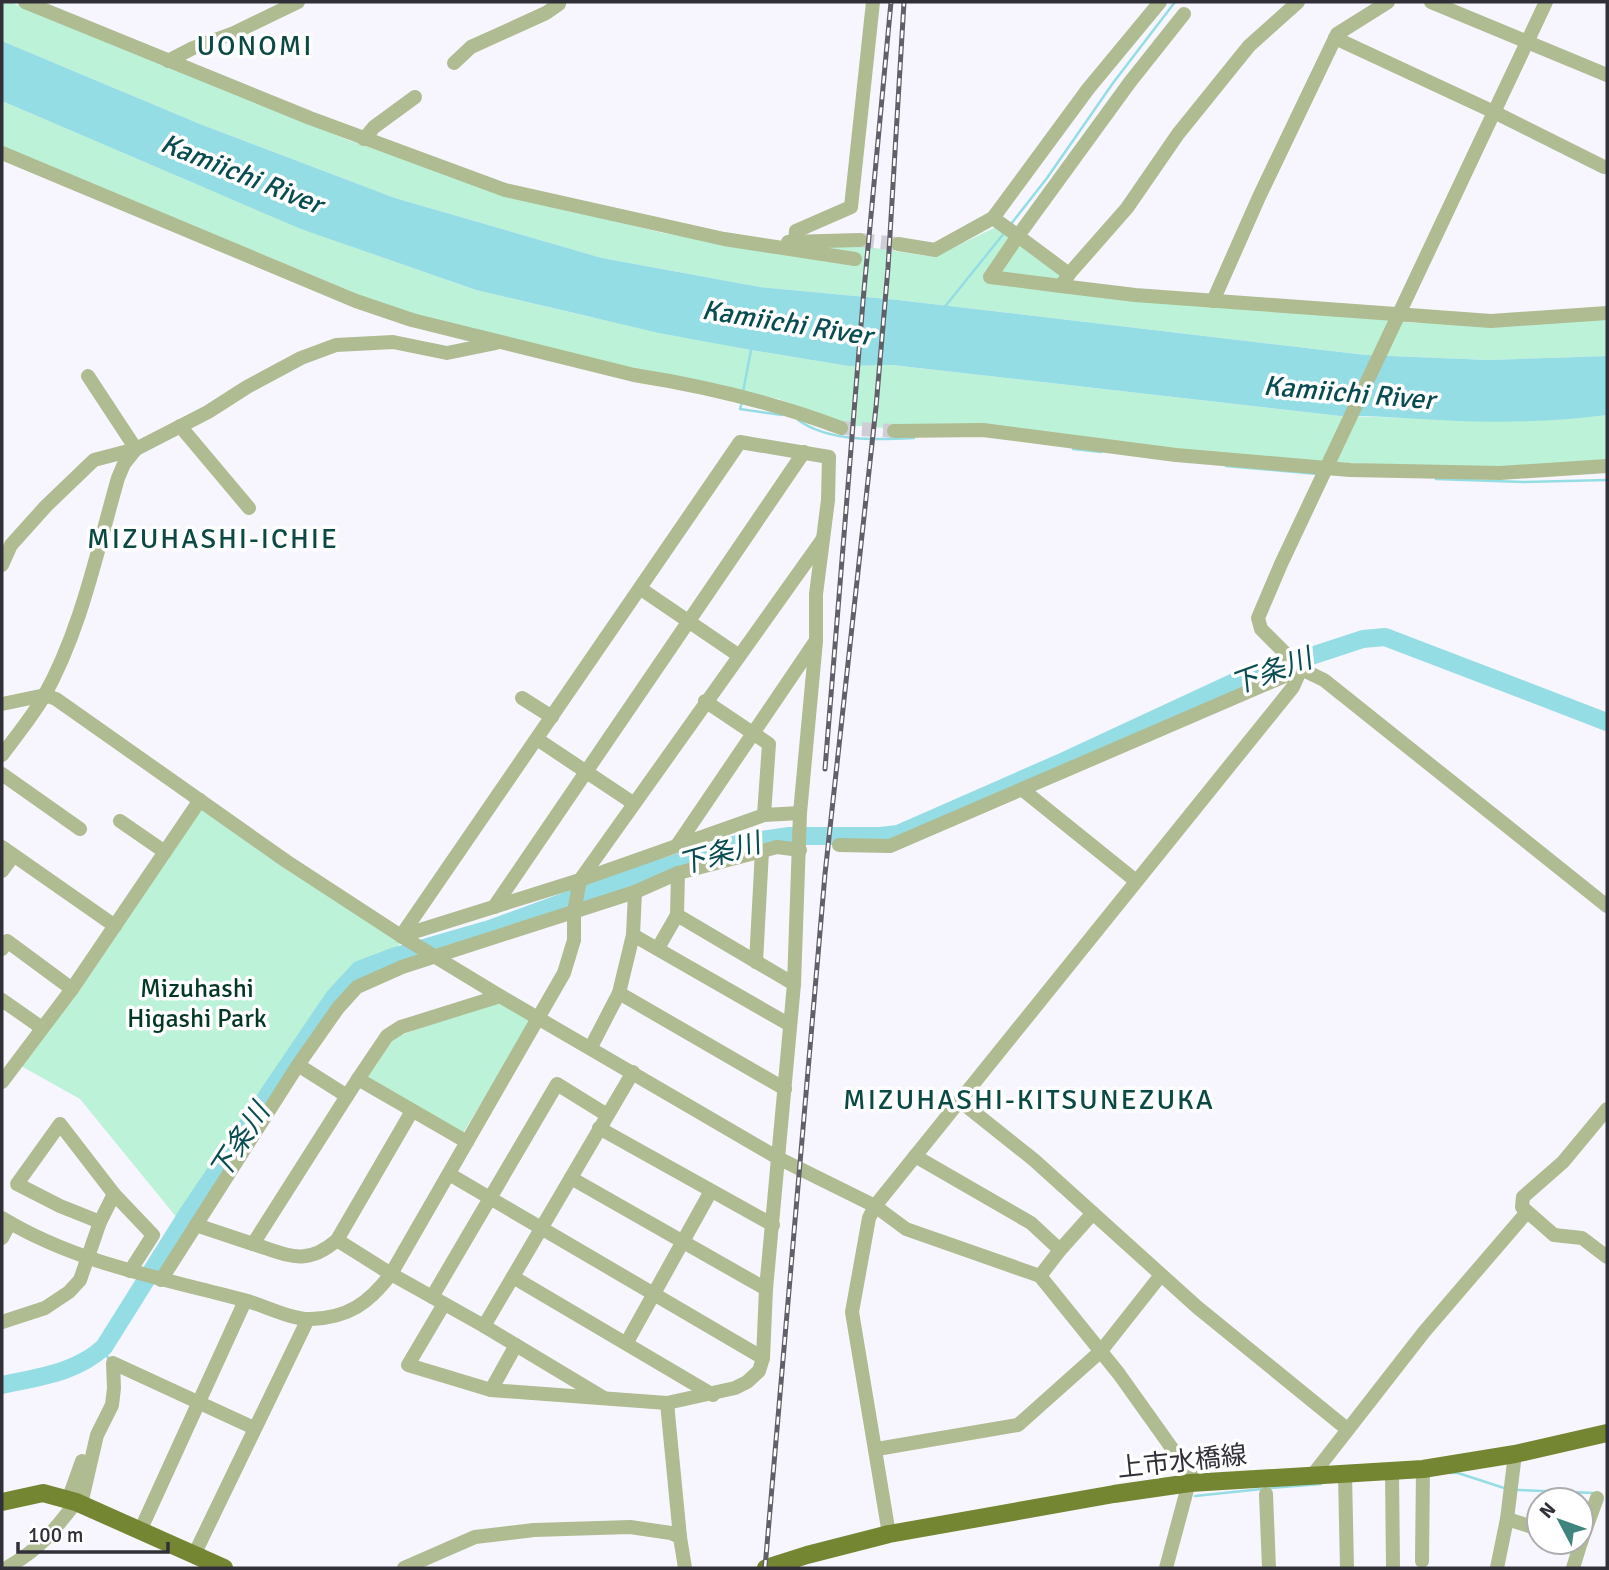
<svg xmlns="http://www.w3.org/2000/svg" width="1609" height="1570" viewBox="0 0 1609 1570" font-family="Signika,'Noto Sans JP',sans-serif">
<rect width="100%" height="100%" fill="#f7f6ff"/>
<g fill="#bcf2d8">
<polygon points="2,2 10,2 348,140 524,199 663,233 767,251 848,244 934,257 996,227 1074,282 1414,323 1517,324 1607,317 1607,356 1489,360 1366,355 898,300 760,287 602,258 395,198 200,124 2,41"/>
<polygon points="2,101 224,196 353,247 476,290 590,317 751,350 848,366 892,365 1340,416 1487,420 1607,415 1607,461 1512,469 1347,463 845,425 779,399 614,367 429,319 379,303 2,146"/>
<polygon points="200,800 400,943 393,957 359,971 334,997 182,1224 80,1099 21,1066"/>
<polygon points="499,1001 531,1021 463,1133 367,1077 395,1037"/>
</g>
<path fill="#95dde5" d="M2,41L200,124L395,198L602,258L760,287L898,300L1366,355L1489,360L1607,356V415C1546,423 1481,423 1420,419C1393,418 1367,415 1340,416L892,365L848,366L751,350L659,333L476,290L301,229L2,101Z"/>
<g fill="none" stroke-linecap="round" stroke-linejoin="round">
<g stroke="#95dde5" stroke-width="2.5">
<polyline points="1011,224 1047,178 1113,83 1175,2"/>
<polyline points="943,309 1005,232"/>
<polyline points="743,392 751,350"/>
<polyline points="742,402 740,409 782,415"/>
<path d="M798,420C829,442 877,440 914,438"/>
<polyline points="1073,449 1101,452"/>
<polyline points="1226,466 1317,474"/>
<polyline points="1436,479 1523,482 1607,480"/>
<polyline points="104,1347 109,1361"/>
<polyline points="1450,1473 1458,1473 1504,1488"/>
<polyline points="1269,1488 1321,1484"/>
<polyline points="1517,1490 1594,1493"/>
<polyline points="1195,1496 1262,1489"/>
</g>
<path stroke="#95dde5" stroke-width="18" d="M2,1385C38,1377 76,1373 104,1347L188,1213L334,997L359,970L393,957L490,929L638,875L740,843L789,836H880L898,834L1062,762L1241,679L1363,639L1385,637L1607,722"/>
<g stroke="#cfced7" stroke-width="14" stroke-dasharray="14 7" stroke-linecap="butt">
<polyline points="860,240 898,244"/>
<polyline points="841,428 894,431"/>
</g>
<g stroke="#afbb90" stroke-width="14">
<polyline points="25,2 310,118 505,190 724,239 855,259"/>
<polyline points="1298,2 1249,46 1178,134 1127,208 1069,274 1061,286 1135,295 1491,321 1607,313"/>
<polyline points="1431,2 1607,75"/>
<polyline points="1546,2 1281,564 1258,618 1261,629 1301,669 1324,680 1607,906"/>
<polyline points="1335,38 1494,112 1604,167"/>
<polyline points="168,61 193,48 234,33 298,2"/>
<polyline points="454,63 471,47 546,13 559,4 556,2"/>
<polyline points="364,139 374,127 415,97"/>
<path d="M2,153L356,301L412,320L634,375C704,386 775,403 841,428"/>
<polyline points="993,218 1018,236 990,277 1061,286"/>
<polyline points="795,241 796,231 851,207 873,2"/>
<polyline points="788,242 860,240"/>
<polyline points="898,244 935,250 993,218 1088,89 1160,2"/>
<polyline points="1069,274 1018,236 1130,82 1184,14"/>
<polyline points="1213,301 1259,197 1337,34 1388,2"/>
<polyline points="180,426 249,508"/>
<polyline points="894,431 983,430 1176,455 1350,470 1500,473 1607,466"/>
<polyline points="2,565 11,545 46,506 94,460 136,449 88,376"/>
<polyline points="641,589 738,655"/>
<polyline points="522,698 552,717"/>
<polyline points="705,701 769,744 764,815"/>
<polyline points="2,704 45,695 56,699 286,861 401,936 500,996 778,1158 875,1206 906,1229 1040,1276 1119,1374 1191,1475 1166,1568"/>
<polyline points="537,739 633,803"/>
<path d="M2,755C16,736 31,718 43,698C81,631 97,551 118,478L124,464L136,449L208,412L247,387L301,358L336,345L393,342L447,353L496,343"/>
<polyline points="2,774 80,829"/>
<polyline points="1023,790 1136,881"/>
<polyline points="120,821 165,852"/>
<polyline points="678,844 815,642"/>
<polyline points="839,845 890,846 1301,669"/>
<polyline points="2,847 115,926"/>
<polyline points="2,871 13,856"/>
<polyline points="494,907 804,452"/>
<polyline points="677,915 794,984"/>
<polyline points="633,935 790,1025"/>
<polyline points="401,936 740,442 829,457 828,500 816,594 816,641 800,813 794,984 766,1289 763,1358 759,1371 747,1382 735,1388 667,1403 491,1390 408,1365 444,1304"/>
<polyline points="401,936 580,880 764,815 800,813"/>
<polyline points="658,948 677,915 678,873"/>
<polyline points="2,949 7,941 72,989"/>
<polyline points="756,962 762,851"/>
<polyline points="619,993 785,1089"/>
<polyline points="2,1000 42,1028"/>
<polyline points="591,1047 619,993 633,935 635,892"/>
<polyline points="298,1065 347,1096 358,1079 467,1142"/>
<polyline points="358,1079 387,1036 401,1027 500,996"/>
<polyline points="2,1082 72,989 200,800"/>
<polyline points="960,1101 1034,1160 1197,1307 1347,1429"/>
<polyline points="1607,1109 1563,1162 1523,1197 1522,1207 1554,1235 1582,1238 1607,1257"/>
<polyline points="599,1128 773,1225"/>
<polyline points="915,1156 1031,1223 1060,1250"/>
<polyline points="449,1174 763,1358"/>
<polyline points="571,1178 766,1289"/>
<path d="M2,1218C76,1263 161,1278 244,1300C263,1305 292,1320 311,1319C348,1318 369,1303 391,1274L564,973L574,940V912L580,880L822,540"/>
<polyline points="100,1222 60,1206 17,1184 60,1124 114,1194"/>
<polyline points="196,1225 253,1244 347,1096"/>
<polyline points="2,1238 10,1223"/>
<polyline points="337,1240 391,1274 484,1326 604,1398"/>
<path d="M253,1244C288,1255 306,1267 337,1240L412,1111"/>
<polyline points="1040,1276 1060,1250 1093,1213"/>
<polyline points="513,1277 713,1395"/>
<polyline points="161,1280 298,1065 338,1008 357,987 402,967 635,892 678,873 777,847 800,850"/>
<polyline points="432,1297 557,1084 607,1115"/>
<polyline points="2,1322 45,1308 69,1292 80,1280 100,1222 114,1194 153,1235 130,1271"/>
<polyline points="484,1326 633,1072"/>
<polyline points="627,1342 711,1191"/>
<polyline points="491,1390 516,1345"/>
<polyline points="667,1403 680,1537"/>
<polyline points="877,1449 1018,1425 1101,1351 1161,1275"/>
<polyline points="1392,1471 1393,1568"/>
<polyline points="1345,1474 1347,1568"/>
<polyline points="1311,1477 1424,1332 1527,1212"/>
<polyline points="1266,1494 1269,1568"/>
<polyline points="68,1500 82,1461"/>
<polyline points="81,1504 97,1435 112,1405 114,1388 113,1363 254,1428"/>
<polyline points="1507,1519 1539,1529"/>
<polyline points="140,1531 245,1301"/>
<polyline points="889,1534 852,1312 869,1218 875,1206 1293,687 1301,669"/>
<polyline points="1581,1542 1597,1498"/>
<polyline points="194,1555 308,1319"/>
<polyline points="1422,1561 1423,1469"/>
<path d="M6,1568C40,1549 53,1532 76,1502"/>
<polyline points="404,1568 475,1537 534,1530 630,1527 671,1533 680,1537 685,1568"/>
<polyline points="1497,1568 1507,1519 1515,1454"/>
<polyline points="1573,1568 1581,1542"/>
</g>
<g stroke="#748631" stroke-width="18">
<polyline points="2,1502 43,1493 76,1502 224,1568"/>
<polyline points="766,1568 807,1555 889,1534 1114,1494 1190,1483 1423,1469 1515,1454 1607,1433"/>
</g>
<g stroke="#616069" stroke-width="5">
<g id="rail">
<polyline points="825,769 863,301 891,2"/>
<polyline points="765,1568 825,874 876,407 888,268 904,2"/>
</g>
</g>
<use href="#rail" stroke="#fff" stroke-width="2.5" stroke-dasharray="8" stroke-linecap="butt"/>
</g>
<g text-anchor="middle" stroke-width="7" stroke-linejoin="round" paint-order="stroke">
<g font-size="26" fill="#043826" stroke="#fff">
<text x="197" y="997">Mizuhashi<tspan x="197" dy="30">Higashi Park</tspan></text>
</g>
<g font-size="26" fill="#313039" stroke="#fff">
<text transform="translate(1182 1461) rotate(-6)" y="9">上市水橋線</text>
</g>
<g font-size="28" letter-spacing="2" fill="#0b4944" stroke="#fff">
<text x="255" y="55">UONOMI</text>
<text x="213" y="548">MIZUHASHI-ICHIE</text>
<text x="1029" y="1109">MIZUHASHI-KITSUNEZUKA</text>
</g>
<g font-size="28" font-style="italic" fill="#094c52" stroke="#fff">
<text transform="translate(242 173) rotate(22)" y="10">Kamiichi River</text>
<text transform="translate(787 322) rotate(9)" y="10">Kamiichi River</text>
<text transform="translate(1349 392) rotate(5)" y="10">Kamiichi River</text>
<text transform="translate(1271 671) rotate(-20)" y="10">下条川</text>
<text transform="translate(719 853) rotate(-16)" y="10">下条川</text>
<text transform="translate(239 1141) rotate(-57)" y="10">下条川</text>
</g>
</g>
<rect width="1609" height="1570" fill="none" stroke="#313039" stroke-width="7"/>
<g transform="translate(1560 1521) rotate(311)"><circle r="33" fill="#ffffff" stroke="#adacb0" stroke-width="2"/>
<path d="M0-5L12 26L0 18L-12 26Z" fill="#3f857d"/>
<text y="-10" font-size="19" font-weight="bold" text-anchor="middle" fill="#313039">N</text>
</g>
<path d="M18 1542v10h150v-10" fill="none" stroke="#313039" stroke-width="3.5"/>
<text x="28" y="1542" font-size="21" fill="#313039" stroke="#ffffff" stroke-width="5" paint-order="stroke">100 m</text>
</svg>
